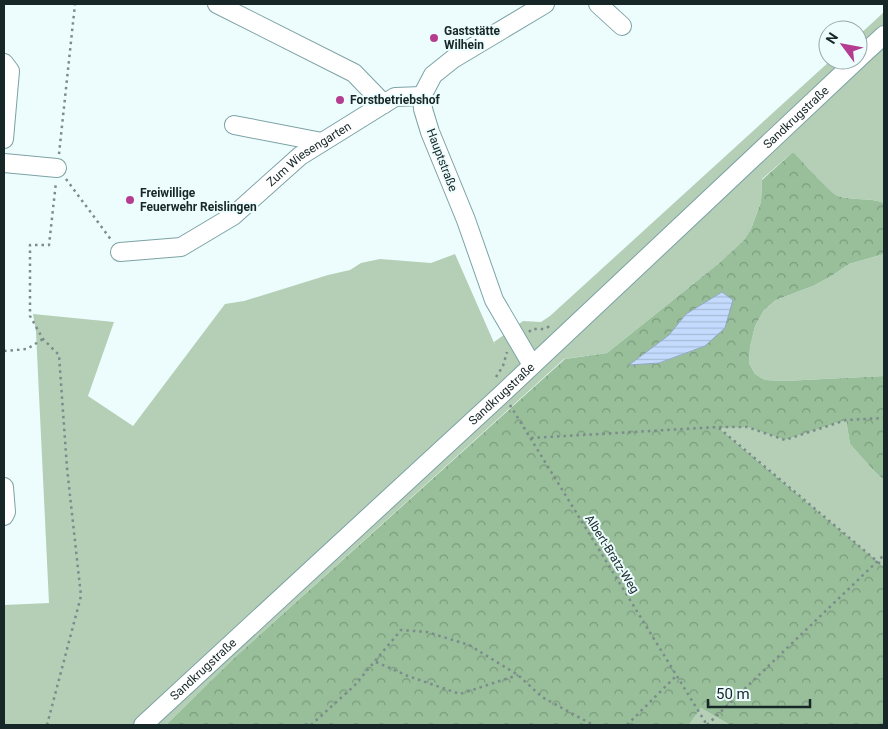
<svg xmlns="http://www.w3.org/2000/svg" width="888" height="729" viewBox="0 0 888 729" font-family="Roboto,sans-serif">
<defs>
<pattern id="forest-crowns" width="20" height="18" patternUnits="userSpaceOnUse" patternTransform="scale(1.25)"><rect width="20" height="18" fill="#98bf9a"/><path d="M2 6a3 3 0 1 1 6 0M12 15a3 3 0 1 1 6 0" fill="none" stroke="#7b9b7e"/></pattern>
<pattern id="water-rules" width="6" height="5" patternUnits="userSpaceOnUse" patternTransform="scale(1.25)"><rect width="6" height="5" fill="#c4dbfd"/><path d="M0 2.5h6" fill="none" stroke="#a8bcd9"/></pattern>
</defs>
<rect width="100%" height="100%" fill="#edfdfe"/>
<g fill="#b4cfb5">
<path d="M884,12V203C869,197 853,201 838,196C828,193 803,161 793,152L762,179L761,202L751,229L744,240L718,264L607,353L564,359L233,659L166,725H4V605L49,603L36,332L33,314L114,322L88,396L133,426L225,304L244,301L328,275L350,270L361,263L380,259L431,263L455,254L495,345L494,342L523,321L541,322L550,316L831,60H858V36Z"/>
<polygon points="884,254 884,376 784,381 765,380 755,374 749,363 750,347 755,326 764,310 776,300 813,286 830,277 849,264"/>
<polygon points="846,420 850,444 875,472 884,480 884,567 718,427 747,427 785,440"/>
<polygon points="701,708 730,725 689,725"/>
</g>
<path fill="url(#forest-crowns)" fill-rule="evenodd" d="M793,152C802,160 829,193 838,196C853,201 869,197 884,203V254L849,264L830,277L813,286L776,300L764,310L755,326L750,347L749,363L755,374L765,380L784,381L884,376V480L875,472L850,444L846,420L785,440L747,427L719,428L884,567V725H730L701,708L689,725H166L233,659L565,359L607,353L718,264L744,240L751,229L761,202L762,180ZM722,292L705,346L660,363L629,365L669,335L686,314Z"/>
<polygon fill="url(#water-rules)" stroke="#90a5bd" points="722,292 733,300 725,328 705,346 659,363 629,365 669,335 686,314"/>
<g fill="none" stroke-linecap="round" stroke-linejoin="round">
<g stroke="#7ca2a5" stroke-width="20">
<g id="minor">
<polyline points="217,4 354,73 384,104"/>
<polyline points="598,4 622,26"/>
<polyline points="858,59 884,35"/>
<polyline points="4,63 10,71 4,139"/>
<polyline points="234,125 322,142"/>
<polyline points="4,163 57,168"/>
<path id="s1" d="M120,252L181,247L233,216L300,156L395,97L422,96"/>
<polyline points="532,365 494,300 466,220 430,132 423,109 422,96 433,75 453,59 545,4"/>
<polyline points="4,487 6,512 4,516"/>
<path id="s2" d="M143,725L503,393L857,60"/>
</g>
</g>
<g stroke="#7c8b8c" stroke-width="2.5" stroke-dasharray="2.5 4" stroke-linecap="butt">
<polyline points="59,154 75,4"/>
<polyline points="66,179 112,241"/>
<polyline points="529,332 532,329 544,329 552,325"/>
<polyline points="4,351 27,349 43,339"/>
<polyline points="496,377 503,366 507,352"/>
<polyline points="510,405 707,725"/>
<polyline points="719,428 884,567"/>
<polyline points="531,438 718,427 747,427 785,440 846,420 884,418"/>
<polyline points="376,662 408,676 460,694 518,675"/>
<polyline points="47,725 81,596 67,468 59,355 43,339 30,316 30,245 49,245 56,182"/>
<polyline points="311,725 354,686 401,630 427,632 469,645 518,675 542,697 593,725"/>
<polyline points="627,725 677,675"/>
<polyline points="707,725 884,555"/>
</g>
<use href="#minor" stroke="#fff" stroke-width="18"/>
</g>
<g fill="#b53d91" stroke="#edfdfe" stroke-width="2">
<circle cx="434" cy="38" r="5"/>
<circle cx="340" cy="100" r="5"/>
<circle cx="130" cy="200" r="5"/>
</g>
<g text-anchor="middle" stroke-width="4" stroke-linejoin="round" paint-order="stroke">
<g font-size="12" font-weight="bold" fill="#172627" stroke="#edfdfe" text-anchor="start">
<text x="444" y="35">Gaststätte<tspan x="444" dy="14">Wilhein</tspan></text>
<text x="350" y="104">Forstbetriebshof</text>
<text x="140" y="197">Freiwillige<tspan x="140" dy="14">Feuerwehr Reislingen</tspan></text>
</g>
<g font-size="12" fill="#172627" stroke="#edfdfe">
<text dy="4" stroke="none"><textPath href="#s2" startOffset="892">Sandkrugstraße</textPath></text>
<text dy="4" stroke="none"><textPath href="#s1" startOffset="220">Zum Wiesengarten</textPath></text>
<text transform="translate(442 160) rotate(69)" y="4">Hauptstraße</text>
<text dy="4" stroke="none"><textPath href="#s2" startOffset="488">Sandkrugstraße</textPath></text>
<text transform="translate(612 554) rotate(58)" y="4">Albert-Bratz-Weg</text>
<text dy="4" stroke="none"><textPath href="#s2" startOffset="82">Sandkrugstraße</textPath></text>
</g>
</g>
<rect width="888" height="729" fill="none" stroke="#172627" stroke-width="10"/>
<g transform="translate(843 45) rotate(302)"><circle r="24" fill="#edfdfe" stroke="#97a7a8"/>
<path d="M0-4L9 19L0 12L-9 19Z" fill="#b53d91"/>
<text y="-8" font-size="14" font-weight="bold" text-anchor="middle" fill="#172627">N</text>
</g>
<path d="M708 699v8h102v-8" fill="none" stroke="#172627" stroke-width="2.5"/>
<text x="716" y="699" font-size="15" fill="#172627" stroke="#edfdfe" stroke-width="4" paint-order="stroke">50 m</text>
</svg>
